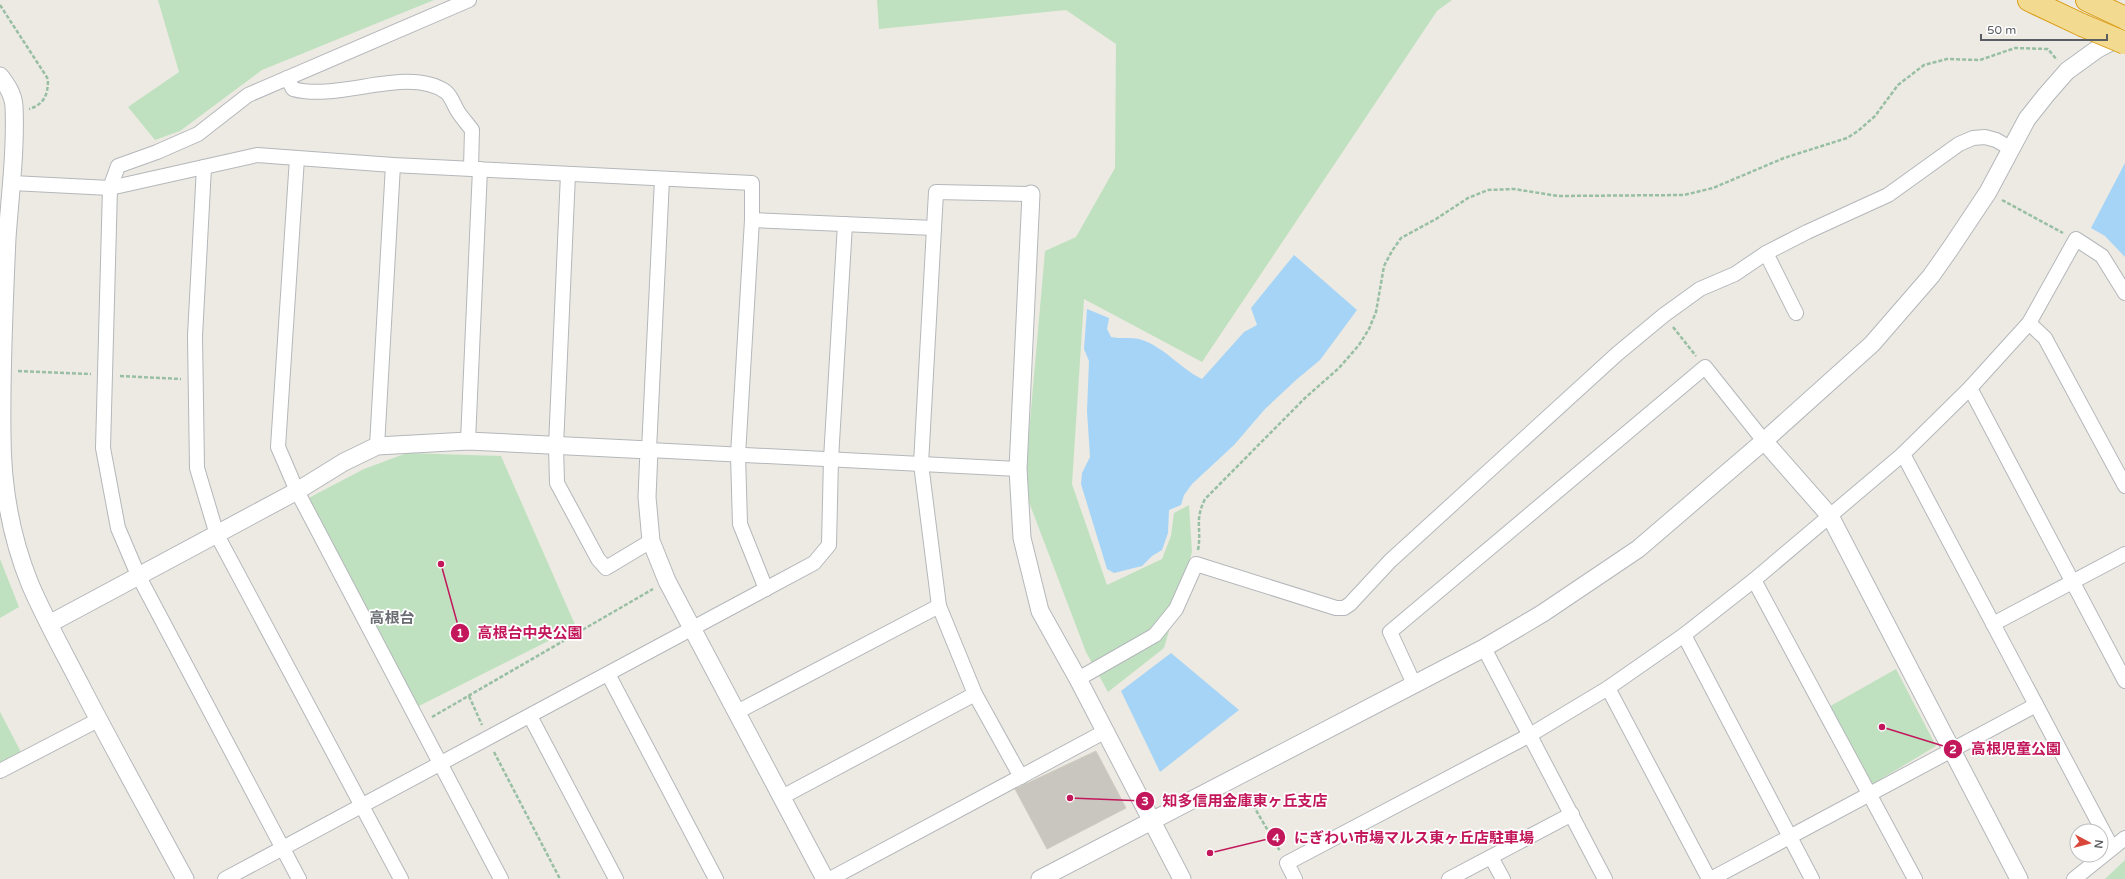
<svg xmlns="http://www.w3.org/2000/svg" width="2125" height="879" viewBox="0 0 2125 879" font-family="'Varela Round','Noto Sans JP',sans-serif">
<rect width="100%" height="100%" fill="#eceae2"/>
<g fill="#c0e1c0">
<polygon points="158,0 434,0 262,70 180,131 155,140 128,107 179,72"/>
<polygon points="877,0 1452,0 1437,11 1202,362 1084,299 1072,484 1107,585 1162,559 1171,536 1174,513 1189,505 1192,552 1164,648 1108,692 1086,652 1024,489 1045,251 1076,237 1115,168 1116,44 1066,10 879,29"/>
<polygon points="407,453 501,456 576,627 409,711 301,502 364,469"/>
<polygon points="0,559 19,607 0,618"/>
<polygon points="1896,669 1936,746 1871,785 1827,708"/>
<polygon points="0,712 22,754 0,765"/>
<polygon points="2125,860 2125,879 2105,879"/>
</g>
<g fill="#a6d4f7">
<polygon points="2125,163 2125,257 2105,236 2091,228"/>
<path d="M1294,255L1357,310L1320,360L1296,380L1265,409L1234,445L1192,484L1184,495L1181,505L1169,510L1168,533L1162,550L1152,556L1142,566L1114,573L1107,569L1081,484L1082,473L1090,457L1087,411L1089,361L1084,349L1087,309L1109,318L1107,329L1111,337C1120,339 1131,337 1139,339C1164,346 1179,368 1202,379L1244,332L1257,325L1251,308Z"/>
<polygon points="1171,653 1239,710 1160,772 1121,691"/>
</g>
<polygon fill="#c9c6c0" stroke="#d0cbc1" points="1096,751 1126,808 1047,849 1015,789"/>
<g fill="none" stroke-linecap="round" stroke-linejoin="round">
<g stroke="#b4b7bb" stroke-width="16">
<g id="minor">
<path d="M287,78L293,89C339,102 408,65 446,92C451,96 454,105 457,110C461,117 467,123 472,130L471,168"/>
<polyline points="297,158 278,447 297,491 501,879"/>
<polyline points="204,167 195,336 197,468 217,535 401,879"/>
<polyline points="568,174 556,446 557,483 598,559 606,568 651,541"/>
<polyline points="662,179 649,450 1018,469"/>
<polyline points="12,183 110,188 257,155 393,165 752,183 752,220 738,455 740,524 766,589"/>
<polyline points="752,220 934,228"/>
<polyline points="1766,253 1796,313"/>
<polyline points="2029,323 2045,338 2125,486"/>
<polyline points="1970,388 2125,681"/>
<polyline points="468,441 480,169"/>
<polyline points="377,446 393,165"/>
<polyline points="1903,454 2112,848"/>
<polyline points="1754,580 1915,879"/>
<polyline points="1993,624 2125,554"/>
<polyline points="1684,635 1812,879"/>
<polyline points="1484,648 1605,879"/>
<polyline points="608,674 716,879"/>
<polyline points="1078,679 1155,635 1176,609 1196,564 1336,608 1344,608 1350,604 1390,561 1617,354 1664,315 1700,289 1735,274 1766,253 1807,232 1888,195 1959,144 1973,138 1985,137 1996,140 2010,148"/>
<polyline points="1414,684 1390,632 1705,367 1764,441"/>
<polyline points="1608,688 1709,879"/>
<polyline points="737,712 939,606"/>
<polyline points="530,716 616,879"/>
<polyline points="0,771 98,720"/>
<polyline points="1021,777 975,694 939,606 921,464 936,192 1031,194"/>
<polyline points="782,797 975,694"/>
<polyline points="1491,857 1503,879"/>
<polyline points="225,879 814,563 829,545 831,459 845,224"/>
<polyline points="299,879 138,575 118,528 103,448 110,188 118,166 157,152 198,134 248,95 469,0"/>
<polyline points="830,879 1104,732"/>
<polyline points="1295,879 1287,863 1530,735 1608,688 1684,635 1754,580 1903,454 1970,388 2029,323 2076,239 2102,256 2125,293"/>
<polyline points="1449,879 1572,814"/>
<polyline points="1711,879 2036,705"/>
<polyline points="2074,879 2125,838"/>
</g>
</g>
<g stroke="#b4b7bb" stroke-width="19">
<g id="tertiary">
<path d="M0,76C7,85 13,94 14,106C16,150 10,195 7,238C4,304 1,369 2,435C2,486 11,537 30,584C45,619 63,651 80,684C114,750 150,814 185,879"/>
<polyline points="1031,194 1018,469 1022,538 1040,611 1078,679 1182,879"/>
<polyline points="1764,441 1830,516 2019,879"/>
<polyline points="49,624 297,491 344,462 377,446 468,441 649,450 647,497 651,541 667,581 825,879"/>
<polyline points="1040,879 1484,648 1543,613 1638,549 1764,441 1872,344 1931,276 1950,249 1988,192 2027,119 2046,95 2067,71 2096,50 2124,35"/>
</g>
</g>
<g stroke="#da9c14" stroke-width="24">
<g id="motorway">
<polyline points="2029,0 2082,25"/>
<polyline points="2087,0 2125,18"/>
</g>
</g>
<g stroke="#98bfa3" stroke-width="2.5" stroke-dasharray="4 2" stroke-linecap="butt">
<path d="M0,5L48,79C48,94 45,104 29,109"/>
<polyline points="2002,200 2063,233"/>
<polyline points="1673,327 1696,356"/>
<polyline points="18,371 91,374"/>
<polyline points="120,376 181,379"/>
<path d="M1198,550C1202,528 1194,521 1205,499L1305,398L1339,368L1359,345L1369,329L1376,312L1384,266L1392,251L1401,238L1436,219L1468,198L1488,190L1514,189L1558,196L1684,195L1713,188L1784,158L1847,138L1858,131L1875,116L1898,85L1924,65L1947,59L1980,60L2015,48L2048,49L2057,60"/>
<polyline points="469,696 482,725"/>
<polyline points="432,717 653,589"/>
<polyline points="494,752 560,879"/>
<polyline points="1247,795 1280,851"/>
</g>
<use href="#minor" stroke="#fff" stroke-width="14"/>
<use href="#tertiary" stroke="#fff" stroke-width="17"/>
<use href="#motorway" stroke="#f3da91" stroke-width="22"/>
<g stroke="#da9c14" stroke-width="24" stroke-linecap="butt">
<polyline id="motorway-bridge" points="2082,25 2125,43"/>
</g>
<use href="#motorway-bridge" stroke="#f3da91" stroke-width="22"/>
</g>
<g text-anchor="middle" stroke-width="3.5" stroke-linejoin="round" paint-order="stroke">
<g font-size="15" font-weight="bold" fill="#6b6f73" stroke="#fff">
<text x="392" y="623">高根台</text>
</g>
</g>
<path fill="none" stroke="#c2185b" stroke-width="1.5" d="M441 564L460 633M1882 727L1953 749M1070 798L1145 801M1210 853L1276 837"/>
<g fill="#c2185b" stroke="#fff" stroke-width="1.5">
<circle cx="441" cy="564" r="4"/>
<circle cx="1882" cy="727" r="4"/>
<circle cx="1070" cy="798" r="4"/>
<circle cx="1210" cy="853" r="4"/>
<circle cx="460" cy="633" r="10"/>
<circle cx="1953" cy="749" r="10"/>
<circle cx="1145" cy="801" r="10"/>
<circle cx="1276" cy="837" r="10"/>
</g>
<g font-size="12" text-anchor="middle" font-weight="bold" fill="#fff">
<text x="460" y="637">1</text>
<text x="1953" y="753">2</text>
<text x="1145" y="805">3</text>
<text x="1276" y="842">4</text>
</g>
<g font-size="15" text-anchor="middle" font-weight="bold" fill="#c2185b" stroke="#fff" stroke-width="3.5" stroke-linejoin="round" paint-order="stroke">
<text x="530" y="638">高根台中央公園</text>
<text x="2016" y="754">高根児童公園</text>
<text x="1245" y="806">知多信用金庫東ヶ丘支店</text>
<text x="1414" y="843">にぎわい市場マルス東ヶ丘店駐車場</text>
</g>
<g transform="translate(2089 843) rotate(97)"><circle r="19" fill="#ffffff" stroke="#bdbec0"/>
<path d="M0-3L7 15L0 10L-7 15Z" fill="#d9473a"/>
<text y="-6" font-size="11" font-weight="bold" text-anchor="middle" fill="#5a5d61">N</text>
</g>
<path d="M1981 34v6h126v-6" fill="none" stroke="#5a5d61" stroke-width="2"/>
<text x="1987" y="34" font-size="12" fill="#5a5d61" stroke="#ffffff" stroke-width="3" paint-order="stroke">50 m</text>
</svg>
